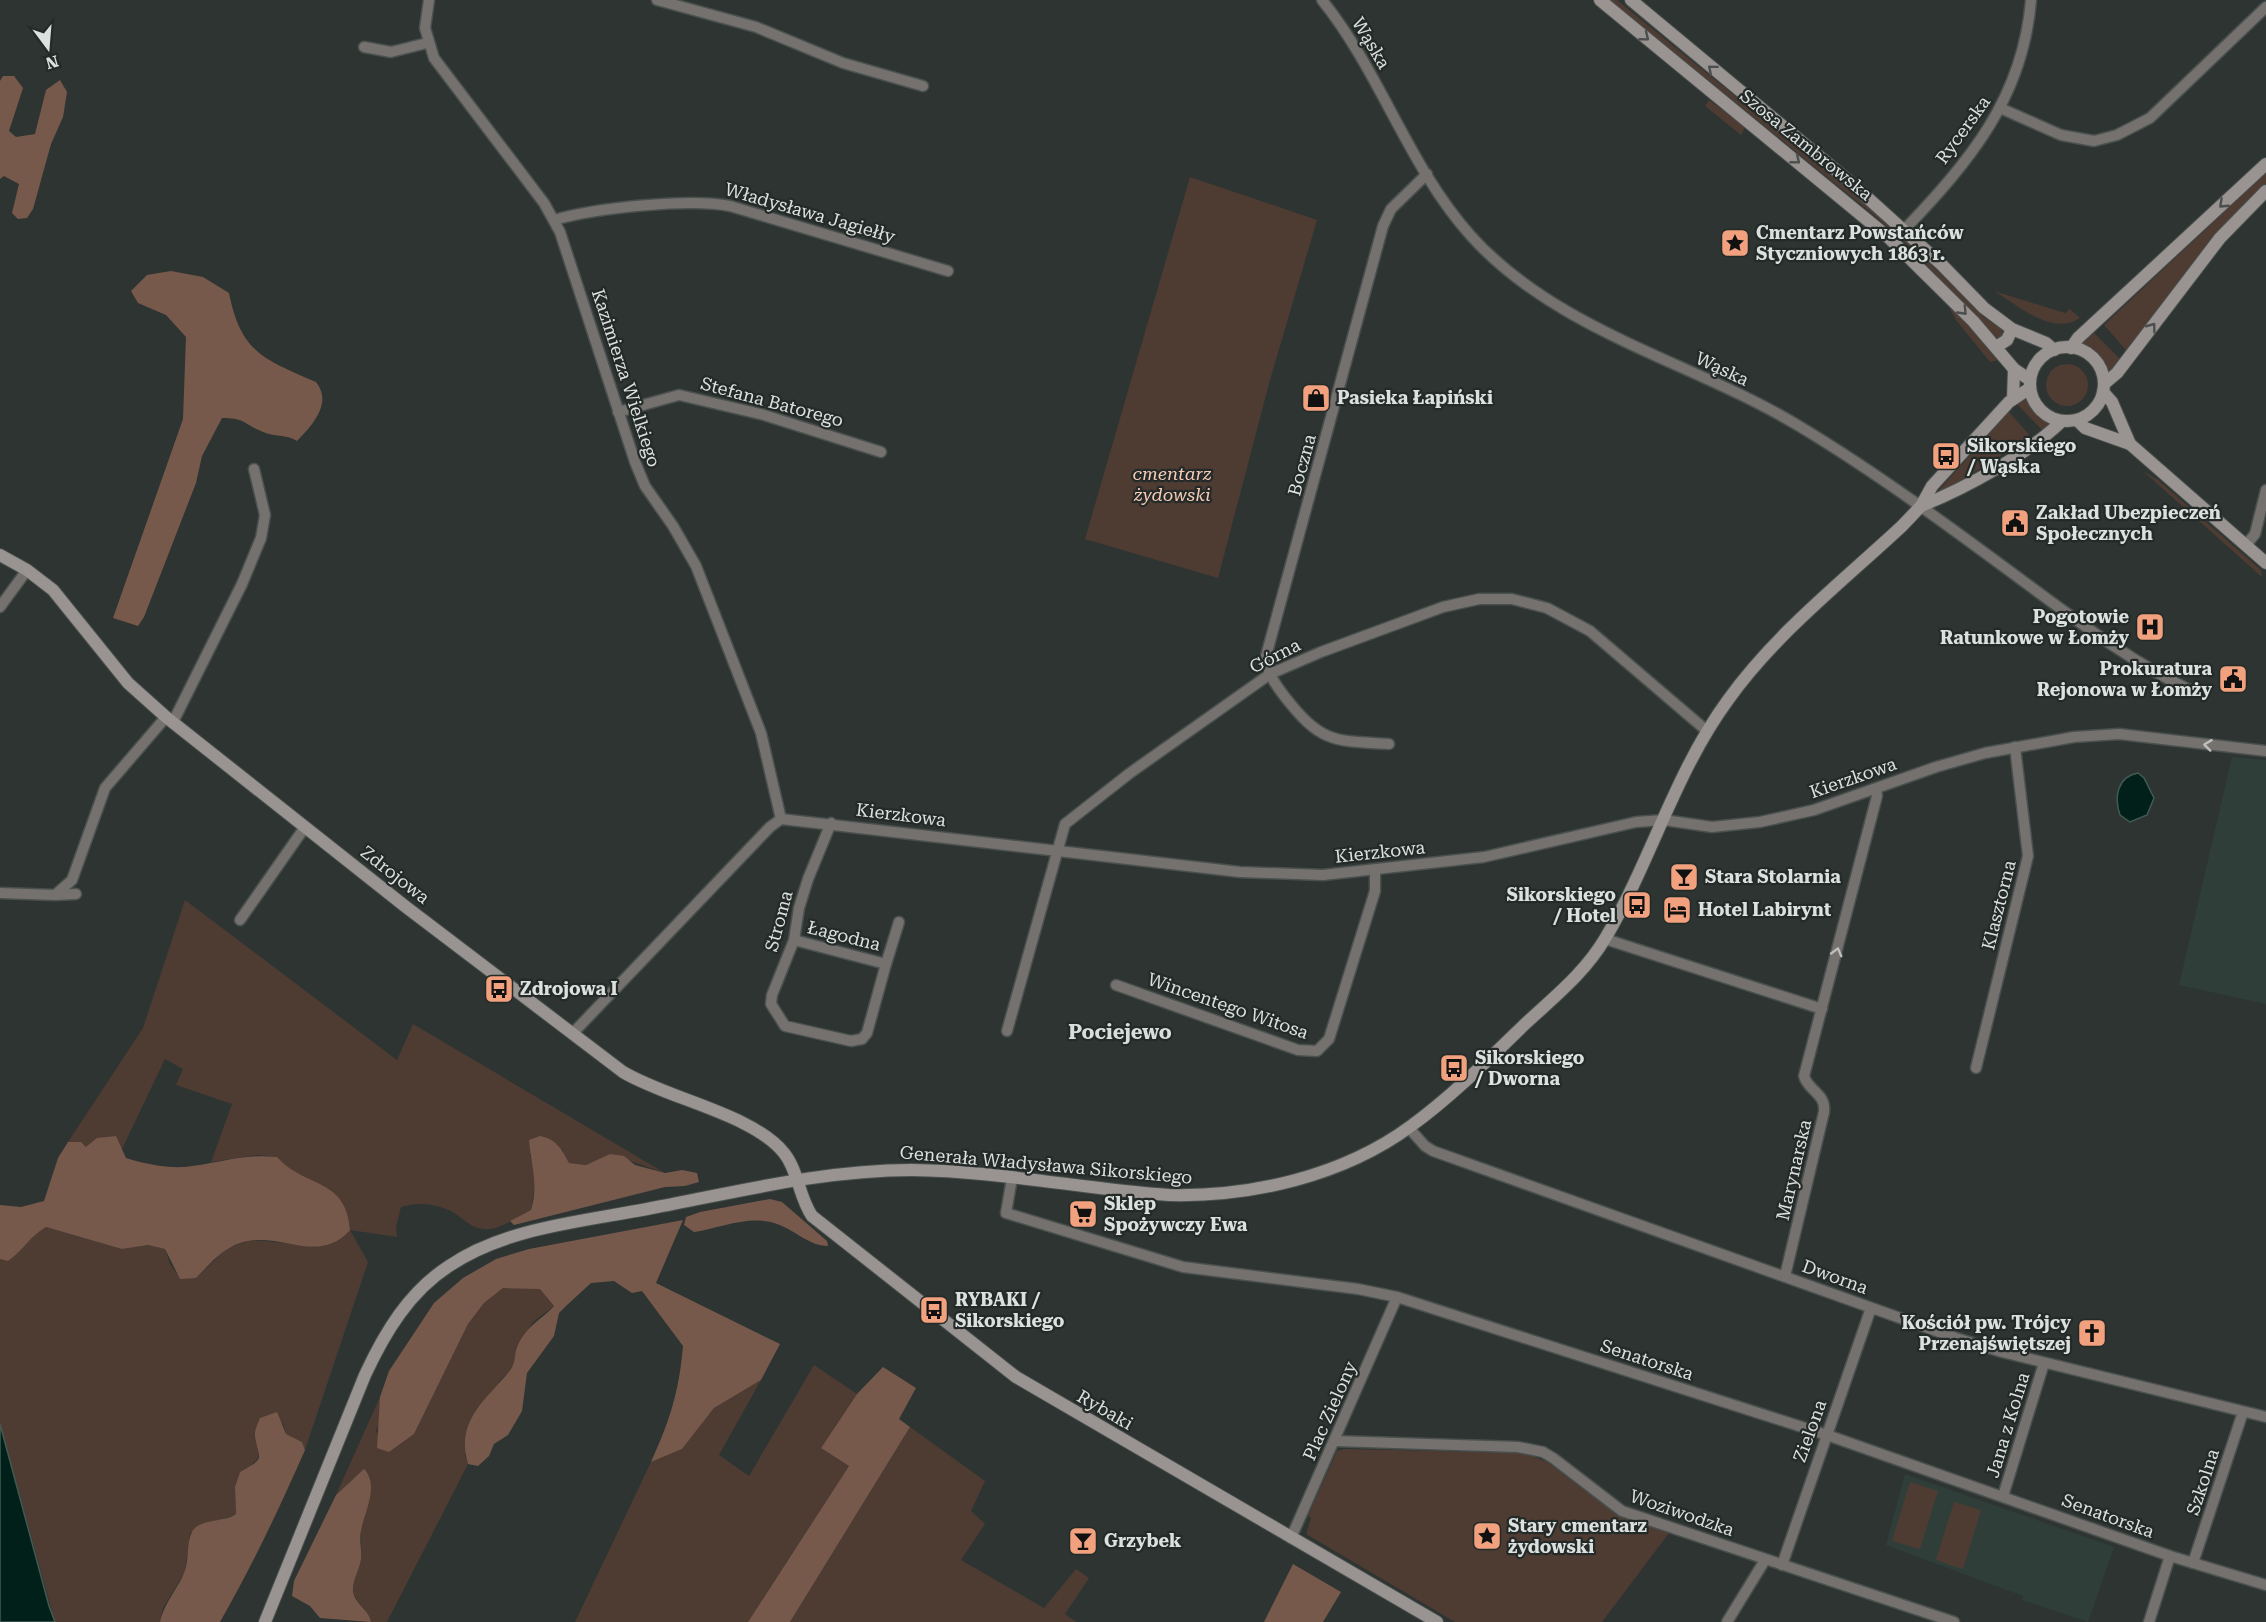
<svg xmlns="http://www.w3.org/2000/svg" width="2266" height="1622" viewBox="0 0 2266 1622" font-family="'Roboto Serif',serif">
<rect width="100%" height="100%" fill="#2d3432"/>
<g fill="#303e3a">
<polygon points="2232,757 2266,760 2266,1004 2179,985"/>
<polygon points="1905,1474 2114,1547 2088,1622 2022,1600 2023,1596 1886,1545"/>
</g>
<g fill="#4e3c33">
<polygon points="1610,0 1617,0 1856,195 1904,238 1985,318 2002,329 2002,337 1994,337 1916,253 1875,216"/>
<polygon points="1709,100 1745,127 1741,135 1705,106"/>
<polygon points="2266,173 2266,184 2218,232 2126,350 2104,325"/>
<polygon points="1190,177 1317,220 1270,380 1218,578 1085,539"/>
<path d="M1994,291L2065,313L2070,309L2080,318C2052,337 2018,305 1994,291Z"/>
<polygon points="1946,301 1998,360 1990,362 1956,320"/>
<polygon points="2094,333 2120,359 2107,376 2097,358 2079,346"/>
<circle cx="2067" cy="385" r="21"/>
<polygon points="2028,393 2037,411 2054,422 2043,431 2017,404"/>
<polygon points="2009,412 2031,437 1932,498"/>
<polygon points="2143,471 2158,480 2261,570 2262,577"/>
<path d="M185,900L397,1060L413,1024L665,1173L610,1154L586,1165L568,1163L562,1149L530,1154L536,1178L531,1210C516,1216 501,1231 483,1229C469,1227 462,1217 451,1211C434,1203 418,1202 401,1207L396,1227L397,1237L350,1230L368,1262L305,1450L302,1442L286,1434L283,1423L254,1435C263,1458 260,1460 240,1472L235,1487L236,1514L190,1533L185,1572L163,1608L160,1622H55L0,1424V1259L8,1261C23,1251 30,1236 46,1227L122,1249L148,1245L165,1249L170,1264L180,1278H196L227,1248L250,1240L323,1246L308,1179L288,1169L277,1157L258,1155L211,1162L232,1104L176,1085L183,1069L165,1059L122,1149L115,1136L86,1147L81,1142H68L143,1028Z"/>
<path d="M524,1287L540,1289L554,1306L533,1322L516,1348L514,1366L499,1382L465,1455L468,1464L387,1622H371C369,1609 355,1604 353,1590C352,1580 361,1569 361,1558C363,1532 357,1505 353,1479L336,1495L380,1397L381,1418L376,1431L389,1452L414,1434L468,1324L484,1303L503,1288Z"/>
<polygon points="814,1365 857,1394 821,1448 849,1466 748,1622 575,1622 651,1462 682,1449 714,1408 761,1380 719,1455 749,1476"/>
<polygon points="910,1427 985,1481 971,1511 985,1524 961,1560 1044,1608 1076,1569 1089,1578 1065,1614 1076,1622 790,1622"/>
<polygon points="1344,1449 1524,1453 1547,1462 1618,1516 1669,1533 1602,1622 1455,1622 1306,1534 1311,1518 1308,1516 1337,1451"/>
<polygon points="1910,1482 1938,1491 1920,1549 1892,1541"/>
<polygon points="1954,1502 1981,1510 1963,1569 1936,1560"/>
</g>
<g fill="#77594c">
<polygon points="3,76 14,76 23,88 9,131 16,137 35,134 46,90 60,80 67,92 63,117 51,144 33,209 27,218 18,219 12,213 19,184 4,176 0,179 0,81"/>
<path d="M171,271L203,277L229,293C241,353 264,359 316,382C333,403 312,426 297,441C286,434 274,437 263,432C243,424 246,418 222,418L202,456L196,483L144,617L138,626L113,618L183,419L186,337L166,315L138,303L131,291L147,275Z"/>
<path d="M116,1136L126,1158C145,1164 165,1168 185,1167C216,1164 245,1153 277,1157C306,1189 346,1177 350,1230C320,1264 284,1234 248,1241C225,1245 212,1262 196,1278L180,1279L165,1249L148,1245L122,1249L46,1227C30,1236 23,1251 8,1261L0,1259V1205L21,1207L44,1201L58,1158L68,1142H81L86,1147L97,1138Z"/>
<path d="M540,1136C556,1139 562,1149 569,1163L586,1165L610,1154L624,1156L635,1165L665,1173L682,1170L697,1173L699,1182L685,1186L665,1187L514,1225L510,1221L531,1210C539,1185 531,1165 529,1140Z"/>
<path d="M770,1199L782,1202L827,1241L828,1246C809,1246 795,1230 777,1224C750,1214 721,1228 694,1232L684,1225L686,1217L700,1212Z"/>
<path d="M683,1220L656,1283L780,1344L761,1380L714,1408L682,1449L651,1462C670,1420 679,1392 683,1346L642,1291L632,1293L614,1281L591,1283L566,1306L559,1313L554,1336L527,1373L522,1411L508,1435L494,1444L489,1456L478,1466L468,1464C455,1419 487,1400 511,1369C516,1362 514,1354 517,1347C527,1325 540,1321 554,1306L540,1289L503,1288L484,1303L468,1324L414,1434L389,1452L377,1448L380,1397L389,1371L434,1303L463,1278L496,1259L529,1249Z"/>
<polygon points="883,1367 916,1388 899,1419 910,1427 790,1622 748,1622 849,1466 821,1448 857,1394"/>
<path d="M277,1412L286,1434L302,1442L305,1450C279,1509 252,1566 220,1622H160C165,1600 182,1584 186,1567C189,1555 186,1535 196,1527C208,1519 224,1522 236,1514L235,1487L240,1472C265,1457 260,1462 255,1437C254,1431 258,1423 260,1418Z"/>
<path d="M364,1469C380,1486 364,1512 361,1531C359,1540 362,1550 361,1559C360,1570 352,1580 353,1591C355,1605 369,1609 371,1622L320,1618L310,1606L292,1596L294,1581L336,1495Z"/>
<polygon points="1293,1564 1341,1592 1323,1622 1264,1622"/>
</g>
<g fill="#002019" stroke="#425a54" stroke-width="1.5">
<path d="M2138,773L2144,778L2154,798L2147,815L2130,822L2120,815C2114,797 2117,777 2138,773Z"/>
<polygon points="0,1424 49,1606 55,1622 0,1622"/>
</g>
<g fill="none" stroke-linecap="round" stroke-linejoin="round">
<g stroke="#49504e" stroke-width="13">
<g id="street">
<polyline points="429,0 425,28 434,58 544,203 560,232 635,462 645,486 673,526 696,566 761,733 781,819"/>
<polyline points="657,0 756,27 843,63 923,86"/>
<path d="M1322,0C1381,73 1408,166 1471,236C1558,332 1691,361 1799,426C1877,473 1950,527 2023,581C2076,620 2131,662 2190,690"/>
<polyline points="364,47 391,52 427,43"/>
<polyline points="2000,108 2061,135 2094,141 2117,135 2150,118 2266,7"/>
<path d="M554,220C596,208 688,198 730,206L948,271"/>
<path d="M1904,230C1970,161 2023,98 2031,0"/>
<polyline points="618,412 679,395 764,415 881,452"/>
<polyline points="2246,545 2255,534 2266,490"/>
<polyline points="0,607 27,570"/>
<polyline points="173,722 242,584 261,538 265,515 254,469"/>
<path d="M1389,744C1334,741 1321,743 1285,697C1275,684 1267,673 1266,656L1383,226L1391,209L1427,174"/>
<polyline points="0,893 55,895 72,880 105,788 166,717"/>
<polyline points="55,895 76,894"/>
<polyline points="240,920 305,827"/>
<polyline points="1605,939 1822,1009"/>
<polyline points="794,940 886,964 867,1033 862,1039 851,1041 785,1026 771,1004 772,995 794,940 799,908 808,879 831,823"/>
<polyline points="886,964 899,922"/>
<polyline points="1116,985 1298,1050 1317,1051 1329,1039 1375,891 1375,870"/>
<polyline points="1007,1031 1065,824 1130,773 1270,674 1321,652 1443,607 1479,599 1512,599 1547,608 1590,631 1707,731"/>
<polyline points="573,1033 770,827 781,819 1240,872 1323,875 1484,857 1636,822 1664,820 1712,827 1760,822 1814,810 1936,767 1985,753 2074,737 2119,734 2266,751"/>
<polyline points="1976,1068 2028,856 2015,747"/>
<polyline points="1409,1128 1425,1146 1433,1151 1956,1338 2002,1352 2266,1417"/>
<polyline points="1012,1178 1006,1213 1183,1267 1358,1289 1397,1297 1827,1435 2170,1556 2266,1585"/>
<path d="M1785,1276L1824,1112C1826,1093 1808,1091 1804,1076L1877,796L1876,789"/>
<polyline points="1335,1441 1518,1447 1543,1452 1553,1458 1622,1511 1954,1622"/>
<polyline points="2003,1496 2044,1363"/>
<polyline points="1291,1538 1397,1297"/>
<polyline points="2193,1563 2243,1412"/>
<polyline points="1782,1565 1871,1308"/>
<polyline points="1727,1622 1765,1560"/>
<polyline points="2149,1622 2170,1556"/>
</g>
</g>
<g stroke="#49504e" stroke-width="14">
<g id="secondary">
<polyline points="1600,0 1888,237 1973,321 2014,369 2030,380"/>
<polyline points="1631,0 1850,182 1941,264 1984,308 2012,329 2046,343 2054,350"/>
<polyline points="1996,347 2007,340 2012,329"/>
<circle cx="2067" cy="384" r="37"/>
<polyline points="2071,348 2078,338 2266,164"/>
<polyline points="2104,384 2117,373 2220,238 2266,191"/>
<polyline points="2103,392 2112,402 2130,444"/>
<polyline points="2013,399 2014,369"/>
<polyline points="2077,420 2085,428 2130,444 2266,563"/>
<path d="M1921,506C1966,488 2028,454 2062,421"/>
<path d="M0,555L27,570L53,590L128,683L166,717L406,907L623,1072C668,1099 753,1114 784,1153C798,1170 799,1197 812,1216L1016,1377L1437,1622"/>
<path d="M265,1622L365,1375C385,1332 409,1292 449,1266C508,1226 589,1221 657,1207C741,1191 825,1170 912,1170C998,1171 1083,1189 1169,1195C1252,1197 1343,1176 1411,1126C1452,1096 1488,1060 1524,1025C1554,997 1585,973 1606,937C1651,861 1675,772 1728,700C1775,634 1843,581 1902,526L1921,506L1932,486L2009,402L2030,388"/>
</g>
</g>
<use href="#street" stroke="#74716f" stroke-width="10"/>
<use href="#secondary" stroke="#999491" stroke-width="12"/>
</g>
<defs><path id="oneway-chevron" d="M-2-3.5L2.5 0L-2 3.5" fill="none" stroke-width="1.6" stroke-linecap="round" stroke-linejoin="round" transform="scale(1.5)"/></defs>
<g stroke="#4c4f4d">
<use href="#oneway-chevron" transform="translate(1645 37) rotate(39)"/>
<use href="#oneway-chevron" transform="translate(1712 69) rotate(-140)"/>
<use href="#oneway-chevron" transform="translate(1796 160) rotate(39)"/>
<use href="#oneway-chevron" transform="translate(2223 204) rotate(137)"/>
<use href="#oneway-chevron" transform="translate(1963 311) rotate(46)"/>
<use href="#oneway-chevron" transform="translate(2152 327) rotate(-53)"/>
</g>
<g stroke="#bdbfbd">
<use href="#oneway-chevron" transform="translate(2208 745) rotate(-173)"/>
<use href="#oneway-chevron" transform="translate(1837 952) rotate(-75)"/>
</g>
<defs>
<g id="sight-square" transform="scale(1.5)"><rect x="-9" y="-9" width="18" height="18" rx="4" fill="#f1a17d" stroke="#232a28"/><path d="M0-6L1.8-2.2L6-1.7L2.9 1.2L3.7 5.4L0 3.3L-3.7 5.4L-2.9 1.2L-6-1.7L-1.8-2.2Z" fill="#111"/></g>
<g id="shop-square" transform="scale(1.5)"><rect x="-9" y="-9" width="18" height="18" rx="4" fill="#f1a17d" stroke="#232a28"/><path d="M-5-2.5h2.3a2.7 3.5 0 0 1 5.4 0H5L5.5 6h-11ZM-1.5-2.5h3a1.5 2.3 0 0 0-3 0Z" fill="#111"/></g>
<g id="bus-square" transform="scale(1.5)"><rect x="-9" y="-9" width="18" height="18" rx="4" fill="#f1a17d" stroke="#232a28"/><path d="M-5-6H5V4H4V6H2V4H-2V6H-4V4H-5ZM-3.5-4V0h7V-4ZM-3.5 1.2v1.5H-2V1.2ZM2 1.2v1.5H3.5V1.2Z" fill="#111"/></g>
<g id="civic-square" transform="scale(1.5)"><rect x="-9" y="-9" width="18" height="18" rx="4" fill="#f1a17d" stroke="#232a28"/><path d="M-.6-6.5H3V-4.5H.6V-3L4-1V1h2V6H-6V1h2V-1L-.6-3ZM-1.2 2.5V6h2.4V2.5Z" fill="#111"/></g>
<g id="hospital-square" transform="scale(1.5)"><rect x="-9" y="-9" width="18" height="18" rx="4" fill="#f1a17d" stroke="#232a28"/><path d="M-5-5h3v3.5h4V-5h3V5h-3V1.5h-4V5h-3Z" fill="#111"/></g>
<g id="bar-square" transform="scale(1.5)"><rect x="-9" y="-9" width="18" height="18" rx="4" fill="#f1a17d" stroke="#232a28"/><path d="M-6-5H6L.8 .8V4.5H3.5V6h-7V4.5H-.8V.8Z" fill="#111"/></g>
<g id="hotel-square" transform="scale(1.5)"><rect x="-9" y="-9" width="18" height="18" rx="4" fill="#f1a17d" stroke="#232a28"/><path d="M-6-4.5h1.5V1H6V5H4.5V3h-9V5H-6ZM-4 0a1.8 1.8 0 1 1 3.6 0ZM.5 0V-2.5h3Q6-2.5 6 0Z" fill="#111"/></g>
<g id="supermarket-square" transform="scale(1.5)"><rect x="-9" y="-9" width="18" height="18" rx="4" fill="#f1a17d" stroke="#232a28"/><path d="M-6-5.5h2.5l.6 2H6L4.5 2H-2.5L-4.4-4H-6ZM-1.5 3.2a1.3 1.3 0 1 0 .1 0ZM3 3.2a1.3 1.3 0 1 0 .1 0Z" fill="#111"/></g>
<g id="church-square" transform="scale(1.5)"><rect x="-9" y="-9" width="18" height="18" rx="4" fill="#f1a17d" stroke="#232a28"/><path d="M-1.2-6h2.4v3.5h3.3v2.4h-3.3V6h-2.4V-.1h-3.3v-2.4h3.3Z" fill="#111"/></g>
</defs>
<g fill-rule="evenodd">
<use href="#sight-square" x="1735" y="243"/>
<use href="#shop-square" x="1316" y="398"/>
<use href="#bus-square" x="1946" y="456"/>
<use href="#civic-square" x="2015" y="523"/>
<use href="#hospital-square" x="2150" y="627"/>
<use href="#civic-square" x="2233" y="679"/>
<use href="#bar-square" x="1684" y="877"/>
<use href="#bus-square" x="1637" y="905"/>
<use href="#hotel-square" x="1677" y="910"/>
<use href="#bus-square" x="499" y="989"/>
<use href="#bus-square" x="1454" y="1068"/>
<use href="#supermarket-square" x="1083" y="1214"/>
<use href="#bus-square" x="934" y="1310"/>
<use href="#church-square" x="2092" y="1333"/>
<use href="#sight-square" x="1487" y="1536"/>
<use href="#bar-square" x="1083" y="1541"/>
</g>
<g text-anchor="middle" stroke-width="4.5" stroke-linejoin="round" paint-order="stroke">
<g font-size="18" fill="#dce1df" stroke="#232a28">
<text transform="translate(1371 43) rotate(59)" y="6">Wąska</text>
<text transform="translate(1963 130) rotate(-54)" y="6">Rycerska</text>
<text transform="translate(1806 145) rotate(39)" y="6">Szosa Zambrowska</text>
<text transform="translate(810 213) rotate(16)" y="6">Władysława Jagiełły</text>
<text transform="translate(1722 369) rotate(25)" y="6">Wąska</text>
<text transform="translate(626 378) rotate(72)" y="6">Kazimierza Wielkiego</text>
<text transform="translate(772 402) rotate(15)" y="6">Stefana Batorego</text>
<text transform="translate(1302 465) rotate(-75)" y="6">Boczna</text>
<text transform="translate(1275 656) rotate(-27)" y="6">Górna</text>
<text transform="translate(1853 778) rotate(-19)" y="6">Kierzkowa</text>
<text transform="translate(901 815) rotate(7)" y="6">Kierzkowa</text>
<text transform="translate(1380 852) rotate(-6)" y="6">Kierzkowa</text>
<text transform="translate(395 875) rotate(38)" y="6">Zdrojowa</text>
<text transform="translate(1999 905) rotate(-76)" y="6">Klasztorna</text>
<text transform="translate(779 921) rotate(-75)" y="6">Stroma</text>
<text transform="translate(844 936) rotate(14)" y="6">Łagodna</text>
<text transform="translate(1228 1006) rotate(19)" y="6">Wincentego Witosa</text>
<text transform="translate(1046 1165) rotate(5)" y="6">Generała Władysława Sikorskiego</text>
<text transform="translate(1794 1170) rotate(-77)" y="6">Marynarska</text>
<text transform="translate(1835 1277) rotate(20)" y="6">Dworna</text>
<text transform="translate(1647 1360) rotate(18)" y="6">Senatorska</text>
<text transform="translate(1105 1410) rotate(30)" y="6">Rybaki</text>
<text transform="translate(1330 1411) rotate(-66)" y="6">Plac Zielony</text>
<text transform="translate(2008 1425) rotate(-73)" y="6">Jana z Kolna</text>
<text transform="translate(1810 1431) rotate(-70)" y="6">Zielona</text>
<text transform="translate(2203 1482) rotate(-72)" y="6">Szkolna</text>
<text transform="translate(1682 1513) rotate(19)" y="6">Woziwodzka</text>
<text transform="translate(2108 1516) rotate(20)" y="6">Senatorska</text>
</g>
<g font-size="18" font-weight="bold" fill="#dce1df" stroke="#232a28" text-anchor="start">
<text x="1756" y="239">Cmentarz Powstańców<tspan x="1756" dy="21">Styczniowych 1863 r.</tspan></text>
<text x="1337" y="404">Pasieka Łapiński</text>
<text x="1967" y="452">Sikorskiego<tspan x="1967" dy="21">/ Wąska</tspan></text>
<text x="2036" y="519">Zakład Ubezpieczeń<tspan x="2036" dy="21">Społecznych</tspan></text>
<text x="2129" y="623" text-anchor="end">Pogotowie<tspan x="2129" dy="21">Ratunkowe w Łomży</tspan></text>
<text x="2212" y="675" text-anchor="end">Prokuratura<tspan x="2212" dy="21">Rejonowa w Łomży</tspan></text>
<text x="1705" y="883">Stara Stolarnia</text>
<text x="1616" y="901" text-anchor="end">Sikorskiego<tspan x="1616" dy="21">/ Hotel</tspan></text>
<text x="1698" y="916">Hotel Labirynt</text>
<text x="520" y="995">Zdrojowa I</text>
<text x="1475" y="1064">Sikorskiego<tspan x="1475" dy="21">/ Dworna</tspan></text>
<text x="1104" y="1210">Sklep<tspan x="1104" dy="21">Spożywczy Ewa</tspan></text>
<text x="955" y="1306">RYBAKI /<tspan x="955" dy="21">Sikorskiego</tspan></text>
<text x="2071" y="1329" text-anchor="end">Kościół pw. Trójcy<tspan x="2071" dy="21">Przenajświętszej</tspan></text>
<text x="1508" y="1532">Stary cmentarz<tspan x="1508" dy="21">żydowski</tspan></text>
<text x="1104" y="1547">Grzybek</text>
</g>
<g font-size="18" font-style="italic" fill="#f9cbb7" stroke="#232a28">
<text x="1172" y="480">cmentarz<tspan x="1172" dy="21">żydowski</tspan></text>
</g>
<g font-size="20" font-weight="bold" fill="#d6dfdc" stroke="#232a28">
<text x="1120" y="1039">Pociejewo</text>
</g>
</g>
<g transform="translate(48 48) rotate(164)" stroke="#232a28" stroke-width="4.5" paint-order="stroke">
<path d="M0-4.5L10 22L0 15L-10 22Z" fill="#dce1df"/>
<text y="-9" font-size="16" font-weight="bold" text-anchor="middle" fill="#dce1df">N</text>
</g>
</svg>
